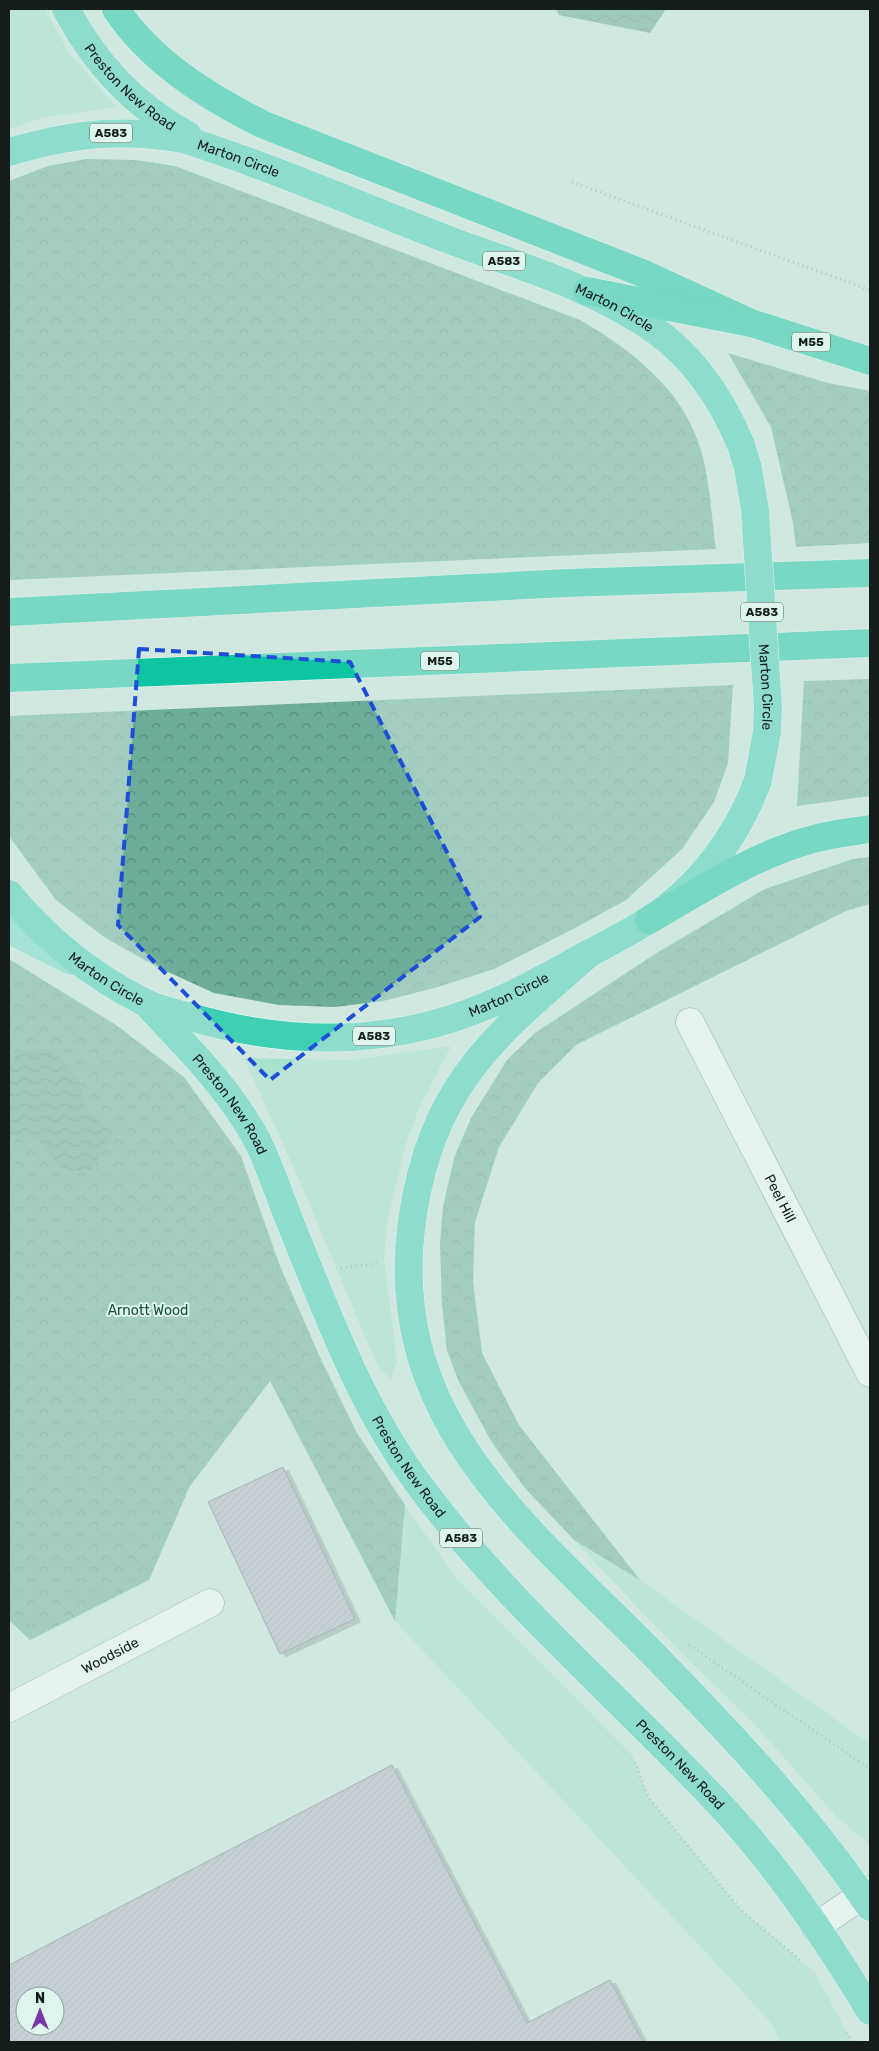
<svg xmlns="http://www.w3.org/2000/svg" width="879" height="2051" viewBox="0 0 879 2051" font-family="Rubik,sans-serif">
<defs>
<pattern id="forest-crowns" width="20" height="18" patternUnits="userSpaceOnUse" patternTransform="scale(1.25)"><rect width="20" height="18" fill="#6dae9a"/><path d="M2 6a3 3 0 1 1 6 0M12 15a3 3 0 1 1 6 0" fill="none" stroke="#588d7d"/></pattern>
<pattern id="water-waves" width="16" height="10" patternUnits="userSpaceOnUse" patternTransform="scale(1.25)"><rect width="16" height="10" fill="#67a794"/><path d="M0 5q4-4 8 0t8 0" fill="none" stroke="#548778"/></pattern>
<pattern id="building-hatch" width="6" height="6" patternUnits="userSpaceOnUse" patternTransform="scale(1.25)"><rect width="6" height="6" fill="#bdb5c7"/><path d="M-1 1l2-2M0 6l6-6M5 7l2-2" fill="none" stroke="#a29baa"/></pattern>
<filter id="shadow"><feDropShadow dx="5.5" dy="3" stdDeviation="0" flood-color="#0004"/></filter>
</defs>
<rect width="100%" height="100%" fill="#d0e8e0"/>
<g fill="#a7e2cf">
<polygon points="9,9 45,9 69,53 117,107 45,117 9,129"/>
<polygon points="451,1046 419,1108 406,1143 387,1223 384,1258 397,1361 391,1380 377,1365 302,1186 244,1058 352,1060"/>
<polygon points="405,1505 455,1577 632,1755 648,1797 740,1909 815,1973 852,2042 781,2042 770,2022 743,1992 395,1621"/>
<polygon points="574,1540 640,1580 870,1744 870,1845 837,1817 749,1718 683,1655"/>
</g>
<g fill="url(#forest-crowns)">
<path d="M86,159L136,160L175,166L580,320C629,348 680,387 699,444C710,476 711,515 716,549L9,580V181L48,166Z"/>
<polygon points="728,353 828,383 870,391 870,543 796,547 793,523 771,427"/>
<polygon points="870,679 870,796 797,806 804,681"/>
<polygon points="733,685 728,763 714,802 682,849 626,900 575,928 494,969 438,987 383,1001 335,1007 279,1005 214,993 157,967 104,937 56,900 9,836 9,716"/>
<polygon points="870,857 870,904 846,911 576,1045 538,1083 499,1147 475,1222 473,1282 482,1353 519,1425 640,1580 574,1540 524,1487 491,1441 459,1382 447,1351 442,1304 440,1243 443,1207 454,1158 471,1118 507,1060 535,1033 655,954 765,889 853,859"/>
<polygon points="9,959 116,1025 184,1077 241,1156 280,1266 319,1355 357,1433 405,1505 395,1621 270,1381 190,1486 149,1580 30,1640 9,1620"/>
</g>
<g fill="url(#water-waves)">
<polygon points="556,9 666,9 650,33 559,15"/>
<polygon points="20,1050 52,1050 78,1079 88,1113 113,1131 91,1170 64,1171 37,1138 9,1136 9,1066"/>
</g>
<g fill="url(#building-hatch)" stroke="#7a7283" fill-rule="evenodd" filter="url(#shadow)">
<polygon points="283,1467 355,1619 280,1654 208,1502"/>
<path d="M392,1765L527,2023L610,1980L643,2042H9V1965ZM25,1996H55V2026H25Z"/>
</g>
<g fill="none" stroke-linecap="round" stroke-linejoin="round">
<g stroke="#576c65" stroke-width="29">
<g id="minor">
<path id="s1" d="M690,1022L870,1373"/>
<path id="s2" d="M9,1708L210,1603"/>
<polyline points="815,1927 870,1890"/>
</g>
</g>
<g stroke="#fff" stroke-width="29">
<polyline id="primary" points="9,930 71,961"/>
</g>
<g stroke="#fff" stroke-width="29">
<g id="trunk">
<path id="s3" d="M66,9C94,62 134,106 188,135"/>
<path id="s4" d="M9,152C71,134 119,128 183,139C274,168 363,207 452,241C521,267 596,288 656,331C695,359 723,402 741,445"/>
<path id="s5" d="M9,894C46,939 92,976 144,1002C157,1009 173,1012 187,1016C268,1040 351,1046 434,1024C486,1010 537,983 584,956C605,945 627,934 647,921C698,889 738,836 758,780"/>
<path d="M590,953C542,995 491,1035 457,1089C430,1132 417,1179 411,1229C388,1426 535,1533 658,1659C734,1737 809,1817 870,1907"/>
<path id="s6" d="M146,1003C186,1046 229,1088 257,1140C270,1166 279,1195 290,1222C327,1313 361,1407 420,1486C508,1605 622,1699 722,1807C779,1868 827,1940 870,2011"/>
</g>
</g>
<g stroke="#fff" stroke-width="29">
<g id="motorway">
<path d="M116,9C151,62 208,97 264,125L642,273L751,323"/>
<polyline points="587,291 751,323 870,361"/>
<polyline points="9,612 567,583 870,573"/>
<polyline points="9,678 870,643"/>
<path d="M649,920C700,891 752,856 810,840C829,834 850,832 870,829"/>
</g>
</g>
<g stroke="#8d9f99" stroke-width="3" stroke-dasharray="1 4" stroke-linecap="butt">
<polyline points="572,182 870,290"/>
<polyline points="9,981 159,1064"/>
<polyline points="341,1268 380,1263"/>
<polyline points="689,1645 870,1769"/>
<polyline points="635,1762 648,1797 740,1909 802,1962"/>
<polyline points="847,2032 852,2042"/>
</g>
<use href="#minor" stroke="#fff" stroke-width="28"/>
<use href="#primary" stroke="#6fdcc7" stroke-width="28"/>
<use href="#trunk" stroke="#3fd0b4" stroke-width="28"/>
<use href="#motorway" stroke="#0fc5a1" stroke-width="28"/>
<g stroke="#fff" stroke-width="29" stroke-linecap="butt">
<g id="trunk-bridge">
<path id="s7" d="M741,445L748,468L755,510L768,708L767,732L758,780"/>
</g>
</g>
<use href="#trunk-bridge" stroke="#3fd0b4" stroke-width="28"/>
</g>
<path d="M0 0H879V2051H0ZM139,649L350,662L480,917L270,1080L118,925Z" fill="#d0e8e0" fill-opacity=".55" fill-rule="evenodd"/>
<path fill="none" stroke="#1d4ed8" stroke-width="4" stroke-dasharray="10 6" stroke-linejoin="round" d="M139,649L350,662L480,917L270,1080L118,925Z"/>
<g text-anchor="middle" stroke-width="4" stroke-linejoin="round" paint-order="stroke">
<g fill="#ddf5ed" stroke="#505e59" stroke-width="1">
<rect x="90" y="123.5" width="42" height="19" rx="4"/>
<rect x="483" y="251.5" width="42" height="19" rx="4"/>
<rect x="792" y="332.5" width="38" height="19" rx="4"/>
<rect x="741" y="602.5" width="42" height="19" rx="4"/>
<rect x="421" y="651.5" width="38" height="19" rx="4"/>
<rect x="353" y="1026.5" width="42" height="19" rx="4"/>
<rect x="440" y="1528.5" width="42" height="19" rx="4"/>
</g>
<g font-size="12" font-weight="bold" fill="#141d1a">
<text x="111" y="137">A583</text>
<text x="504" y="265">A583</text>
<text x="811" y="346">M55</text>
<text x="762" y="616">A583</text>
<text x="440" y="665">M55</text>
<text x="374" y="1040">A583</text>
<text x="461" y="1542">A583</text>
</g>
<g font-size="14" fill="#141d1a" stroke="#ddf5ed">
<text dy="5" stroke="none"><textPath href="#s3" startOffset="102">Preston New Road</textPath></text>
<text dy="5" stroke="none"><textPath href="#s4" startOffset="235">Marton Circle</textPath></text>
<text dy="5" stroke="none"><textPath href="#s4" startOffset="640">Marton Circle</textPath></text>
<text dy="5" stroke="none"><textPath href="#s7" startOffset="244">Marton Circle</textPath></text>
<text dy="5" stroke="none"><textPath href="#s5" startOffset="130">Marton Circle</textPath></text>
<text dy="5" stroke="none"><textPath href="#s5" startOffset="550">Marton Circle</textPath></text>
<text dy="5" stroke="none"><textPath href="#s6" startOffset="132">Preston New Road</textPath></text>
<text dy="5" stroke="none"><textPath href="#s1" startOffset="198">Peel Hill</textPath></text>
<text dy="5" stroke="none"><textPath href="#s6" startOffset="538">Preston New Road</textPath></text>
<text dy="5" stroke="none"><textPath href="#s2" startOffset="114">Woodside</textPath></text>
<text dy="5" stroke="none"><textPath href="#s6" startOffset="942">Preston New Road</textPath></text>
</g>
<g font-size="14" fill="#1a5042" stroke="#ddf5ed">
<text x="148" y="1315">Arnott Wood</text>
</g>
</g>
<rect width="879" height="2051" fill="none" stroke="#141d1a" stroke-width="20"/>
<g transform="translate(40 2011)"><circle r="24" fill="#ddf5ed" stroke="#8d9f99"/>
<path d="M0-4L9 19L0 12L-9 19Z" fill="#7635a9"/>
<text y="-8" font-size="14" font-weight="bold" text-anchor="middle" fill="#141d1a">N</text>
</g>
</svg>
